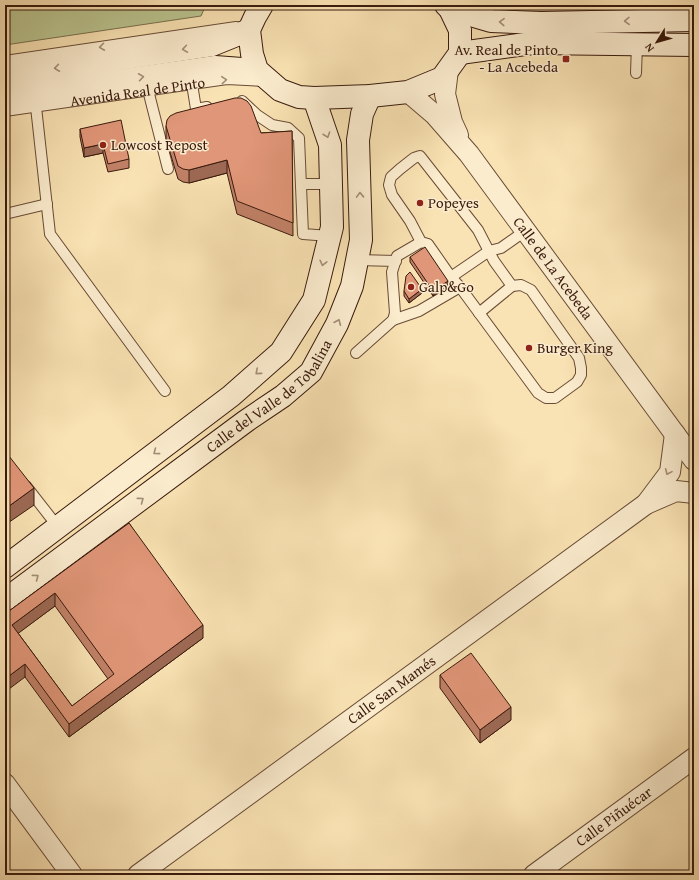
<svg xmlns="http://www.w3.org/2000/svg" width="699" height="880" viewBox="0 0 699 880" font-family="'Gentium Book Plus',serif">
<rect width="100%" height="100%" fill="#f9e2b3"/>
<filter id="stains"><feTurbulence type="fractalNoise" baseFrequency=".005" numOctaves="4"/><feColorMatrix values="0 0 0 0 .2 0 0 0 0 .09 0 0 0 0 .02 0 0 0 .5 -.17"/></filter>
<radialGradient id="worn" r=".72"><stop offset=".6" stop-color="#630" stop-opacity="0"/><stop offset="1" stop-color="#630" stop-opacity=".3"/></radialGradient>
<polygon fill="#bac48f" stroke="#7a6f4e" points="5,5 200,5 205,7 201,16 5,45"/>
<g fill="none" stroke-linecap="round" stroke-linejoin="round">
<g stroke="#694c36" stroke-width="12">
<g id="lane">
<polyline points="5,61 236,27"/>
<polyline points="636,73 637,45"/>
<polyline points="192,84 196,109 207,107"/>
<polyline points="148,90 168,169"/>
<polyline points="242,101 257,115 272,125 288,128 299,138 303,234 330,236"/>
<polyline points="36,107 50,234 165,391"/>
<path id="s1" d="M5,111L227,79L265,81"/>
<polygon points="420,156 478,230 494,261 512,286 521,285 531,290 579,358 581,368 581,375 577,382 555,398 546,398 538,393 460,287 451,277 428,244 421,242 410,221 392,195 389,185 391,177 400,169 414,158"/>
<polyline points="301,184 331,184"/>
<polyline points="5,214 47,204"/>
<polyline points="357,260 396,261"/>
<polyline points="451,277 489,251 501,248 525,231"/>
<polyline points="479,313 512,286"/>
<polyline points="393,320 419,311 460,287"/>
<polyline points="356,353 393,320 395,313 392,272 397,256 421,242"/>
<polyline points="26,486 58,527"/>
</g>
</g>
<g stroke="#694c36" stroke-width="22">
<g id="street">
<polyline points="448,70 445,94 452,122 458,135"/>
<path id="s2" d="M408,92L435,115L469,154L694,460"/>
<polyline points="646,504 670,472 675,434"/>
<polyline points="5,784 72,875"/>
<path id="s3" d="M138,875L646,504L676,491L694,493"/>
<path id="s4" d="M534,875L694,758"/>
</g>
</g>
<g stroke="#391a0d" stroke-width="24">
<g id="secondary">
<polyline points="262,5 255,17 249,30 252,54 257,70 280,90 299,97 314,98 370,96 408,92 442,78 460,53 460,30 450,9 446,5"/>
<polyline points="450,9 491,21 541,23 694,20"/>
<polyline points="460,53 533,43 694,45"/>
<polyline points="5,76 212,45 249,30"/>
<polyline points="5,97 215,67 257,70"/>
<polyline points="5,567 231,396 281,352 314,300 332,227 330,145 314,98"/>
<path id="s5" d="M5,600L246,421L283,396L311,372L337,324L352,286L361,240L358,140L362,114L370,96"/>
</g>
</g>
<use href="#lane" stroke="#fbecce" stroke-width="10"/>
<use href="#street" stroke="#fbecce" stroke-width="20"/>
<use href="#secondary" stroke="#fbecce" stroke-width="22"/>
</g>
<g fill="#c18167" stroke="#391a0d" fill-rule="evenodd">
<polygon points="166,126 261,133 292,131 293,236 237,214 227,173 189,183 183,182 178,179 166,139"/>
<polygon points="80,129 129,159 129,168 108,172 103,153 84,157 80,137"/>
<polygon points="410,257 448,285 433,296 410,262"/>
<polygon points="404,291 422,293 409,303 404,296"/>
<path d="M129,523L203,638L69,737L25,677L5,614ZM55,606L108,679L72,706L18,633Z"/>
<polygon points="440,675 511,720 480,743 440,688"/>
</g>
<g fill="#9d6954" stroke="#391a0d">
<polygon points="103,144 103,153 84,157 84,148"/>
<polygon points="227,160 227,173 189,183 189,170"/>
<polygon points="448,281 448,285 433,296 433,291"/>
<polygon points="422,289 422,293 409,303 409,299"/>
<polygon points="34,488 34,505 5,525 5,509"/>
<polygon points="55,593 55,606 12,638 12,625"/>
<polygon points="203,625 203,638 69,737 69,724"/>
<polygon points="25,664 25,677 5,692 5,679"/>
<polygon points="511,707 511,720 480,743 480,730"/>
</g>
<g fill="#e09678" stroke="#391a0d" fill-rule="evenodd">
<polygon points="235,98 241,98 247,101 251,106 261,133 292,131 293,223 237,201 227,160 189,170 183,169 178,166 166,126 167,120 170,116 176,113"/>
<polygon points="121,120 129,159 108,164 103,144 84,148 80,129"/>
<polygon points="425,247 448,281 433,291 410,257"/>
<polygon points="410,272 422,289 409,299 404,291 406,276"/>
<polygon points="5,451 34,488 5,509"/>
<path d="M129,523L203,625L69,724L25,664L5,679V614ZM55,593L114,674L72,706L12,625Z"/>
<polygon points="471,653 511,707 480,730 440,675"/>
</g>
<defs><path id="oneway-chevron" d="M-2-3.5L2.5 0L-2 3.5" fill="none" stroke-width="1.6" stroke-linecap="round" stroke-linejoin="round"/></defs>
<g stroke="#a48e77">
<use href="#oneway-chevron" transform="translate(627 21) rotate(179)"/>
<use href="#oneway-chevron" transform="translate(502 22) rotate(-178)"/>
<use href="#oneway-chevron" transform="translate(102 47) rotate(172)"/>
<use href="#oneway-chevron" transform="translate(185 49) rotate(172)"/>
<use href="#oneway-chevron" transform="translate(57 68) rotate(172)"/>
<use href="#oneway-chevron" transform="translate(141 77) rotate(-8)"/>
<use href="#oneway-chevron" transform="translate(224 80) rotate(-5)"/>
<use href="#oneway-chevron" transform="translate(327 135) rotate(71)"/>
<use href="#oneway-chevron" transform="translate(360 195) rotate(-92)"/>
<use href="#oneway-chevron" transform="translate(323 263) rotate(104)"/>
<use href="#oneway-chevron" transform="translate(338 322) rotate(-67)"/>
<use href="#oneway-chevron" transform="translate(258 372) rotate(139)"/>
<use href="#oneway-chevron" transform="translate(156 452) rotate(143)"/>
<use href="#oneway-chevron" transform="translate(668 472) rotate(114)"/>
<use href="#oneway-chevron" transform="translate(141 500) rotate(-37)"/>
<use href="#oneway-chevron" transform="translate(36 577) rotate(-37)"/>
</g>
<g fill="#8f2418" stroke="#fbecce" stroke-width="1.5">
<rect x="562" y="55" width="8" height="8" rx="2"/>
<circle cx="103" cy="145" r="4"/>
<circle cx="420" cy="203" r="4"/>
<circle cx="411" cy="287" r="4"/>
<circle cx="529" cy="348" r="4"/>
</g>
<g text-anchor="middle" stroke-width="3" stroke-linejoin="round" paint-order="stroke">
<g font-size="15" fill="#391a0d" stroke="#fbecce" text-anchor="start">
<text x="558" y="55" text-anchor="end">Av. Real de Pinto<tspan x="558" dy="17">- La Acebeda</tspan></text>
<text x="111" y="150">Lowcost Repost</text>
<text x="428" y="208">Popeyes</text>
<text x="419" y="292">Galp&amp;Go</text>
<text x="537" y="353">Burger King</text>
</g>
<g font-size="15" fill="#391a0d" stroke="#fbecce">
<text dy="5" stroke="none"><textPath href="#s1" startOffset="134">Avenida Real de Pinto</textPath></text>
<text dy="5" stroke="none"><textPath href="#s2" startOffset="229">Calle de La Acebeda</textPath></text>
<text dy="5" stroke="none"><textPath href="#s5" startOffset="335">Calle del Valle de Tobalina</textPath></text>
<text dy="5" stroke="none"><textPath href="#s3" startOffset="314">Calle San Mamés</textPath></text>
<text dy="5" stroke="none"><textPath href="#s4" startOffset="99">Calle Piñuécar</textPath></text>
</g>
</g>
<rect width="699" height="880" fill="none" stroke="#f9e2b3" stroke-width="20"/>
<rect x="6" y="6" width="687" height="868" fill="none" stroke="#391a0d" stroke-width="2"/>
<rect x="10" y="10" width="679" height="860" fill="none" stroke="#391a0d"/>
<g transform="translate(657 42) rotate(233)" stroke="#fbecce" stroke-width="3" paint-order="stroke">
<path d="M0-3L7 15L0 10L-7 15Z" fill="#391a0d"/>
<text y="-6" font-size="11" font-weight="bold" text-anchor="middle" fill="#391a0d">N</text>
</g>
<rect width="100%" height="100%" filter="url(#stains)"/>
<rect width="100%" height="100%" fill="url(#worn)"/>
</svg>
